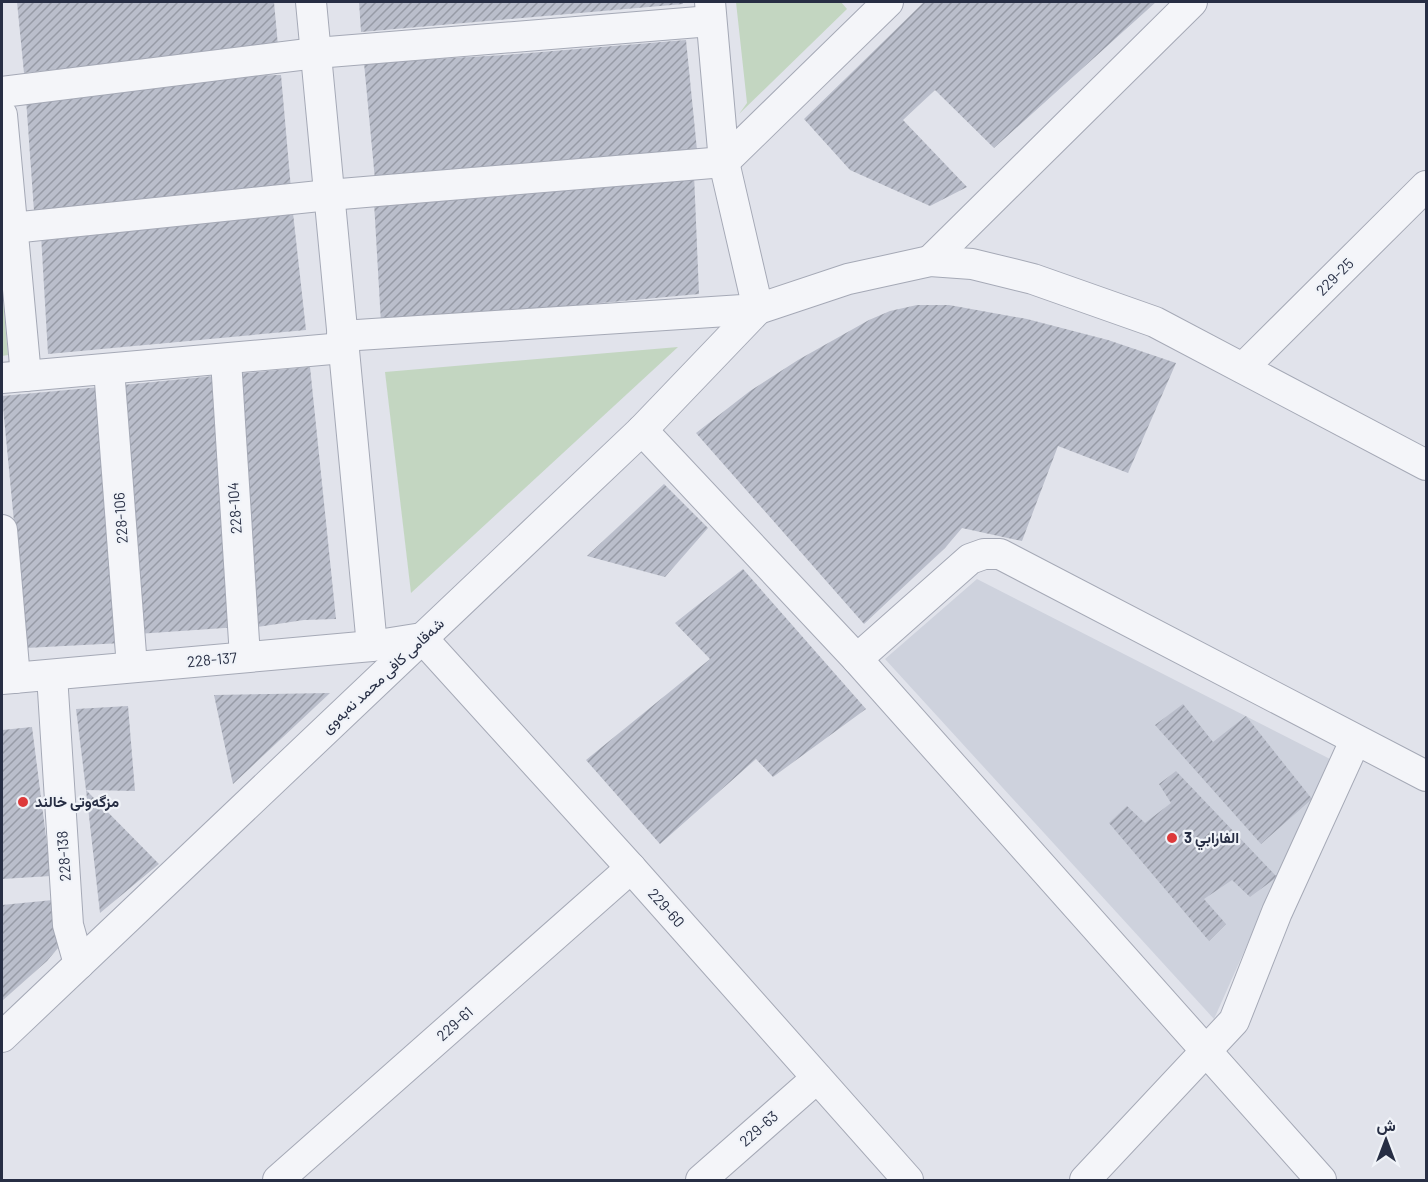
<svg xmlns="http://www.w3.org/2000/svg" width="1428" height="1182" viewBox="0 0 1428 1182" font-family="Barlow,Vazirmatn,sans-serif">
<defs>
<pattern id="building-hatch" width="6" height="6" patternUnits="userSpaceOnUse" patternTransform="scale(1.5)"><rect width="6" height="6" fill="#babecb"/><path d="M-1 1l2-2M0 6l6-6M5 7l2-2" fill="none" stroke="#979ba6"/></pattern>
</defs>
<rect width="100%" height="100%" fill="#e1e3eb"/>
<polygon fill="#ced2dd" points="977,579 1330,759 1214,1019 885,659"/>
<g fill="#c3d6c1">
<polygon points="736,2 841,2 847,9 739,114 747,103"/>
<polygon points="2,290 8,355 2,356 2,289"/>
<polygon points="678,347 411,593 385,372"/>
</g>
<g fill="url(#building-hatch)">
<polygon points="17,2 274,2 278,46 24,73"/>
<polygon points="359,2 683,2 683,4 361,32"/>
<polygon points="924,2 1156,2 994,148 935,90 903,120 967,187 930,206 850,170 804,119"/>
<polygon points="686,40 697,150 375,180 364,63 505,55"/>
<polygon points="281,75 291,189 34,211 26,99 232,76"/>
<polygon points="694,174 699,294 381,323 374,202"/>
<polygon points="293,213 306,330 48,354 41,235"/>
<polygon points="917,305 949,305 1027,319 1108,340 1176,363 1128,473 1058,446 1022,541 962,528 945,548 864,624 696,433 750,391 798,360 869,320 890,311"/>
<polygon points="310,367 336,619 304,620 251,628 235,374"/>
<polygon points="214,376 239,627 137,634 123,385"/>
<polygon points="100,387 122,643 26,648 2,396"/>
<polygon points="664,484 708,528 665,577 587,556"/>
<polygon points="743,569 866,709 773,777 756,759 660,844 586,760 726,646 710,659 675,623"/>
<polygon points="330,693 233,784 214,695"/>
<polygon points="1183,704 1213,742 1246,716 1312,799 1261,844 1155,725"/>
<polygon points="128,706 135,791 86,790 76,709"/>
<polygon points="32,727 51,876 2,879 2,730"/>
<polygon points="1176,771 1277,877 1250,897 1232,880 1204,899 1226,924 1209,941 1109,823 1127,806 1145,823 1171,803 1159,784"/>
<polygon points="86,790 159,864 100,913"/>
<polygon points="53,900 58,948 47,961 2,1001 2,905"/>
</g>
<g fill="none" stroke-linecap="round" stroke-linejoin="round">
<g stroke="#a5a9b6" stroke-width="32">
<g id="minor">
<polyline points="311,2 372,646"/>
<polyline points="710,2 724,162 758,309"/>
<polyline points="2,92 316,53 711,21"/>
<polyline points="2,115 26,376"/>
<polyline points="12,228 329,195 724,162 888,2"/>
<polyline points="930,261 1192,2"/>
<polyline points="342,336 758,309 848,279 930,261 972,264 1033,279 1155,322 1426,465"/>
<polyline points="226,360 245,657"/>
<polyline points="1243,368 1426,186"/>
<polyline points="109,369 132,667"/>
<polyline points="2,378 343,348"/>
<polyline points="642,430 857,659 1321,1180"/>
<polyline points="2,530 15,678"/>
<polyline points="857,659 970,559 984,554 1000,554 1426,776"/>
<polyline points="52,675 68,925 79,964"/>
<polyline points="2,679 372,646 422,638 631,868 908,1180"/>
<polyline points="2,1037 642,430 758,309"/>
<polyline points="278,1180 631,868"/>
<polyline points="701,1180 817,1078"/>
<polyline points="1085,1180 1234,1021 1277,912 1355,741"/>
</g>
</g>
<use href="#minor" stroke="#f4f5f9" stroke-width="30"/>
</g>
<g fill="#dd393a" stroke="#f0f3f8" stroke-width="2">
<circle cx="23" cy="802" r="6"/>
<circle cx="1172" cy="838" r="6"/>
</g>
<g text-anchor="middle" stroke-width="4.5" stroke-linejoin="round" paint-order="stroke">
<g font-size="15" fill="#272e44" stroke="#f0f3f8">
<text transform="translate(1335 277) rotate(-45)" y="5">229-25</text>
<text transform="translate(235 508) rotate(-94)" y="5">228-104</text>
<text transform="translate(121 518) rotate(-94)" y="5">228-106</text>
<text transform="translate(212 660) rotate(-5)" y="5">228-137</text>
<text transform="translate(383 676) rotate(-43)" y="5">شەقامی کافی محمد نەبەوی</text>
<text transform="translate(64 856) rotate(-94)" y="5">228-138</text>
<text transform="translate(666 908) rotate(48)" y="5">229-60</text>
<text transform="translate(455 1024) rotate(-42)" y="5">229-61</text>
<text transform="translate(759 1129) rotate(-41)" y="5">229-63</text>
</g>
<g font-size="15" font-weight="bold" fill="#272e44" stroke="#f0f3f8" text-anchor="start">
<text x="35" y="807">مزگەوتی خالند</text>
<text x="1184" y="843">الفارابي 3</text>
</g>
</g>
<rect width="1428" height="1182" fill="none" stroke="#272e44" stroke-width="6"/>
<g transform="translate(1386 1140)" stroke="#f0f3f8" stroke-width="4.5" paint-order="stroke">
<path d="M0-4.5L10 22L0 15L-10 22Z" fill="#272e44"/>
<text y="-9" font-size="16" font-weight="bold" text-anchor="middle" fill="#272e44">ش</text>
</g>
</svg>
